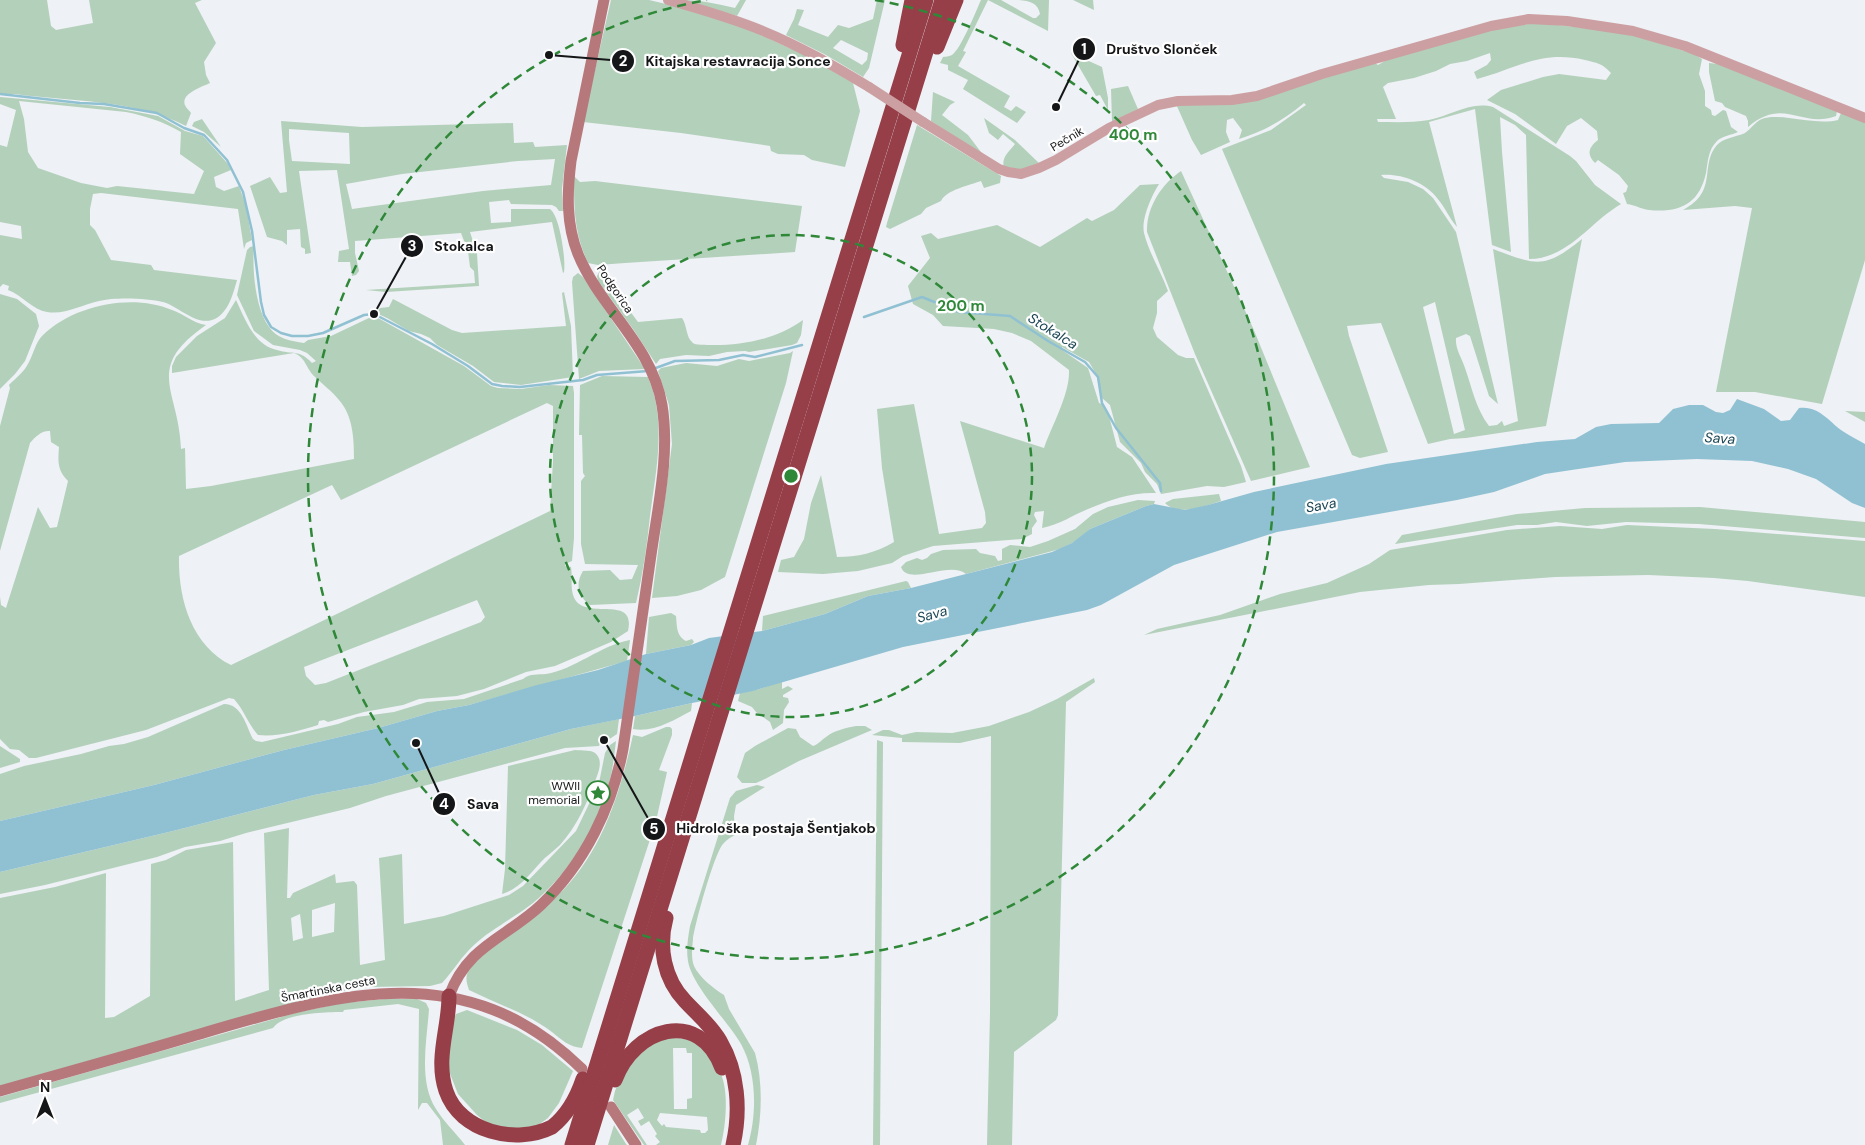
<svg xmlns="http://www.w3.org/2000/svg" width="1865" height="1145" viewBox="0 0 1865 1145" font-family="'DM Sans',sans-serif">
<rect width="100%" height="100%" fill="#eef1f5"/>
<g fill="#b3d0bb" fill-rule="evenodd">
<path d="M0,0H47L51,26L56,30L93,23L89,0H202L195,3L216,43L204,62L206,75L210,83C202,87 178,94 186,107C187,109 190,111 191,113L186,126C134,99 72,102 15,94L0,95Z"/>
<polygon points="611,0 649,0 696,11 741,26 811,58 853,83 860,111 845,167 812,160 804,155 778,154 771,151 770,146 681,133 583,122"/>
<path d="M683,0C701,0 717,4 735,8L740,0H746L737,16Z"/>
<path d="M877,0H885L869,68L863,77L826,55L786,35L794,19L797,9L804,10L798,25L828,37L838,25L849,28L873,19ZM841,40L868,53L867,60L862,65L833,48Z"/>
<path d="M981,0H1001L1033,18H1036L1040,14C1038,3 1030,1 1019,0H1049L1048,31L988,0L963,51L966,52L958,66L1010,96L1004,107L1011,111L1016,106L1026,112L1017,123L963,89L968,80L948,70V65L940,63L943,57C945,57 950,56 952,55C961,49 976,11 981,0Z"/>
<polygon points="1073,0 1093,0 1094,10"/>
<path d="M1538,23L1604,30L1640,37L1694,54L1702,59L1699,74L1705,91V106L1711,110L1712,115L1715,116L1723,110L1726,111L1731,127L1738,132C1732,135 1722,136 1717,141C1708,150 1708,161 1706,173C1699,204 1680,213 1649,210C1641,209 1635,205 1627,204L1623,193L1626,192L1628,186L1619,175L1598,160L1595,163C1586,154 1589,147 1598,140L1597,131L1581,118L1567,126L1556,144L1515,114L1487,100L1501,90L1543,77L1559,74L1606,80L1611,73C1602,63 1597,63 1585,60C1541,50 1517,68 1477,79L1474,72L1487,65L1491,60L1490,53L1467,61L1450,64L1436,71L1414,78L1388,83L1383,87L1396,119H1377L1378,122C1394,122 1412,123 1429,120C1451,116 1470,101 1493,107L1570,156L1576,161L1595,185L1621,204C1590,222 1568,259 1529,259L1526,135L1515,125L1500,117L1502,152L1511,252L1492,245L1475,109L1429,122L1457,227C1449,218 1445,207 1437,198C1425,182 1400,173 1381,175L1384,178L1408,182L1423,189L1433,198L1456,232L1498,404L1489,396L1470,336L1466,334L1456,338C1455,349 1462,358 1465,368C1472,388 1476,409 1489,426L1497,425L1502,421L1504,426L1518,421L1493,249C1536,265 1544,270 1582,239L1546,426L1466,438L1450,439L1428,444L1381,323L1347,326L1349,336L1388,452L1360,458L1352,455L1222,149L1271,130L1306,105L1304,103C1284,120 1264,131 1239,139L1242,130L1233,118L1227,120L1226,132L1230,142L1201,155L1192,140L1176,104L1230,103L1375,63L1378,65L1388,59L1502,27ZM1435,302L1465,430L1454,434L1423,307Z"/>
<polygon points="1071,53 1102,67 1108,98 1108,110 1100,95 1096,96"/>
<path d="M1709,63L1718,64L1832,108L1837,111L1836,116C1801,129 1784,96 1748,127V121L1746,116L1725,107L1722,103L1715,101L1709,72Z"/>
<polygon points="1128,86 1138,109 1116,121 1112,121 1111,89"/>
<polygon points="933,92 955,102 950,105 942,115 968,135 987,160 931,121"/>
<path d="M0,97L110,107L158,116L185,131L203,136L228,164L231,170L214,177L216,187L224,191L239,186L246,206L252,240L246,243L244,249L238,209L101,193L93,194L90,209V225L95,230L111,260L151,265L154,270L237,280C233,294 228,315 212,320C195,325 178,306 163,302C147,298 114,297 99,301C81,305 65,315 47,312C33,310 22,295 8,290L9,286L3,284L0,287V235L22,239L21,226L0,222V145L7,147L16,110L0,104ZM19,101L126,112C146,116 164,122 181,132L180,154L204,171L194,194L117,186L107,188L81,183L38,168L28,152L24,119Z"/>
<path d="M1841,113L1865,121V260L1822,404L1755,392H1716L1752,208L1735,206L1683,210C1719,191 1699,166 1717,145C1723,138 1736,137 1745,133C1751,129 1756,121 1762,119C1780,112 1814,126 1838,120Z"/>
<path d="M984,118L1015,140L1041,165L1023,172L1004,168C1001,157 1009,152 1015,144L1003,134L998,140L989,133Z"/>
<polygon points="202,119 221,147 204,132 192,126 194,122"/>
<path d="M281,121L362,127L513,123L514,143L533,142L535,147L567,145L562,189L563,211H559L556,207L552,205L511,204L509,200L489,202L491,223L511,222V209H550C560,216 566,260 564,272L563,273L552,222L470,232L477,254L479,286L386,292L366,290L475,283L474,271L470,267L468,251L461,233L355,241V253L359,271L356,275L352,276L350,262H338L339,251L349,249L337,170L299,171L311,253L305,254V249L301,247L300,229L287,230V245L282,241L267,237L250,186L270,177L280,193L287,192ZM289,129L349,133L350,164L292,161L289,140ZM555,159L551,185L483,191L352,209L346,184L402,174L518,161Z"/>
<path d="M917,125L1001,176L1000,183L984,188L981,181C970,185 946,190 941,201L926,208L921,214L890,229L886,227L887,223Z"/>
<path d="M1181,171L1253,328L1310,467L1251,481L1195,354L1147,232C1146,207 1162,184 1181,171Z"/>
<path d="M574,176L580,182L595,181L802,206L795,252L625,263L598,265L588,263C574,232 574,209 574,176Z"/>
<path d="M1159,184C1152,195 1141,219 1144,233C1149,253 1161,272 1168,291L1157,301V313L1153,328L1157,337L1178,355L1186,358H1194L1241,466L1246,482L1224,487L1207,486L1161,494L1157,484L1145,472L1141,463L1120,442L1110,405L1102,398L1096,374L1089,362L1062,347V350L1088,368L1099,403L1104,405L1108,412L1117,447L1132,457L1156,493C1133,492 1109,500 1088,509C1073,515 1059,525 1042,528L1044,511L1035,512L1034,515L1037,521L1032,528V534L1022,539L933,546L903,556L892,563L858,571L823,574L778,572L781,560L794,557L804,539L811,503L821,475L837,557C857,557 876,553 894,542L882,468L877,409L914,404L939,534L982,528L986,523L985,512L960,421L1044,448C1052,425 1070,394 1069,370L1031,341L1012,333L994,329L943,326L933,315L913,304L908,286L930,258L921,236L931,233L938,239L997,225L1040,247L1087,218L1092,221L1114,210L1140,185Z"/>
<path d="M254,246C252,269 255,308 269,327C277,339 291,341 304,343L308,340L331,336L371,317L378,318L464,366L491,386L498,388L521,389L549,385L573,386L574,393V538L572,561L565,564V566L571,567C573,578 569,591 576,601C590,619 636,595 628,631L611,642L555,666L526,672L484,689L457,696L419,699L403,705L364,712L328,722L324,720L319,721L318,725C299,731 278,737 258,735C248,724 244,710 234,699L229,698L146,730L36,758H29L19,750L10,749L0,739V597L1,605L6,608L38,507L50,528L57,527L68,481C57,470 58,461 59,447L51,442L50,431C42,430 35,437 30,443L0,551V426L10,388L9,385C16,378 25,371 29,362C34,353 35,343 43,335C74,305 132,293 172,310C184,314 193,323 206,325C143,369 179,389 181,449L185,448L186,489L211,486L354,459C354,438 353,416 339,400C332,391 322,384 314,376C306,368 306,358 294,353L172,373V366L176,357L197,336L225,318L236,300C245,319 254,345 277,350C293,355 299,349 312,363L316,361L307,353L300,350L273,345L254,331L237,295L247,250L250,247ZM547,403L553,406V461L550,511L231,665C191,645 178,598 179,556L332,485L341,500ZM477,600L485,617L481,622L326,683L315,685L306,676L304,667Z"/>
<path d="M601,269L609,283L638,322L682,318C687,325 686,337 692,342C695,346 702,344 707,345C741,346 775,340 803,320L801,335L797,343L792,345L749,352L745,351L727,352L709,356L686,355L660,359L656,364L633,329L598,281L597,276Z"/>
<polygon points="578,273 583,277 645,369 599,371 579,379 572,282 573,277"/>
<polygon points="564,292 571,326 573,377 521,385 494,382 473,366 437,345 430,338 421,334 409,331 387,318 376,313 380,308 389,307 393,299 452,330 462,333 566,326 562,293"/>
<polygon points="0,294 17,299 36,314 39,326 25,361 15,374 0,389"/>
<polygon points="793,351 786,383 725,577 701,590 677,596 652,598 672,444 669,405 658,371 661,368 686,363 717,366 739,359 749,361 790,353"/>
<path d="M602,376L648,377C667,421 656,470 650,516C647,545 643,574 636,603L590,605C578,596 575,584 583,571L610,570L620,580L632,579L638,565L585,564L581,544V481L585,476L583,473L582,435H579L580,385Z"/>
<polygon points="1845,411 1865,412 1865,422"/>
<path d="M1219,494L1221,501C1205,506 1179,517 1165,503L1173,499Z"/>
<path d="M1138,500L1155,501L1154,504L1146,506L1090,529L1078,540L1060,549L966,574C950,560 908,587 901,567L906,562L917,558L922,560L927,558L931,554L943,550L976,549L980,553L995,556L998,561L1002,560V549L1010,545L1030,547L1048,541L1075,529L1093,514L1108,507Z"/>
<polygon points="1700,507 1865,522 1865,538 1699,524 1626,522 1587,526 1556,522 1537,525 1517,525 1395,544 1402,535 1517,514 1585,508"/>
<polygon points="1560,526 1602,529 1627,525 1715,529 1865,541 1865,597 1748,581 1714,578 1648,575 1555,577 1459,584 1429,585 1360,592 1144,635 1157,629 1220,615 1280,594 1327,583 1369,564 1390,550 1507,530"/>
<polygon points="906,581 908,582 911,588 868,596 825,614 762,631 763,616"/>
<path d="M671,613L676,616C677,625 676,636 686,641L692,639L694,642L691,645L646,654L649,617Z"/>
<path d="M630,640L627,661L469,705L437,711L378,728L284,750L154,785L0,821V774L24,766L81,754L109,746L124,744L148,737L224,704C242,704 246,726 253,739L256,741L262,742L338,724L357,717L394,712L427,702L464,699L523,679C531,673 537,675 546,674C574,670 601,645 630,640Z"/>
<polygon points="1094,678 1095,682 1066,702 1058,1015 1056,1020 1014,1052 1012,1145 987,1145 990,1013 991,736 960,743 902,742 902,738 872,735 883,730 889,730 902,735 916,732 952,733 989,726 1029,712 1057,699"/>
<polygon points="782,681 782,689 788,686 793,689 783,695 783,697 788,698 789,702 784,710 783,723 773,730 770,722 756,712 752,707 738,701 740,693 760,689"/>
<path d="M692,703L691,711C674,720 653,733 633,729L635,716Z"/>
<polygon points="619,719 617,734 608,740 607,736 602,737 599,746 565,748 386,796 350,808 246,833 220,841 185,847 157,857 45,885 0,894 0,872 173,831 314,795 373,784 571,729"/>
<path d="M856,726H865L872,730L799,761L765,779L756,783H742L737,777L745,753L755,746L788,728L796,729L800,737L813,746C819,744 821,740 826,737C835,730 846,728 856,726Z"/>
<path d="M666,727H670L672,729V735L659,770L667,772L656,821L582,1048C569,1047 562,1040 552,1032C527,1013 497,1004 469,990C467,984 465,978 468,972C474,961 486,953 495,945C515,929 536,914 555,898C601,856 620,794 633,735L642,737Z"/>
<polygon points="877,740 883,742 880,1145 873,1145"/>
<path d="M616,741C614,756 613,771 608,786C596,830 568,874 533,903C514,918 491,929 474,945C461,957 454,970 442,983L430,986L368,987L343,991L283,1006L0,1086V898L55,887L106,873L105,1018L114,1017L150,996L151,864L166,860L186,850L233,842L235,1001L269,990L264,833L289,828L287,898H290L293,893L335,874L336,883L354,881L357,885L360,965L385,960L379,858L402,854L404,924L444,916L509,895L523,886L576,831L599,783L605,753L610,745ZM335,903L334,932L312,937V910ZM300,914L303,938L293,941L291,918Z"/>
<polygon points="0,746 20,759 20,762 0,768"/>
<path d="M575,750C582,751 593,749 597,755C603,762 598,774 595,781C587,804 576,827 560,845C554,851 546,856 540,863C528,876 519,889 502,894L505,869L508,766Z"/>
<path d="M757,785L765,787L736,805L734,816L735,835C731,837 726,840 723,844C714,854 695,924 693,939C692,948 691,958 694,966C699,977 714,989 724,995L729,1009L755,1053C763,1082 762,1115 756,1145H748C757,1114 757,1073 741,1044C727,1020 692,986 688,961C686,949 688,938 690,926L730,798L736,791Z"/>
<path d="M385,999H417L426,1003L429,1009C427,1040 418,1081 436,1109C444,1122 456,1133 465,1145H443L440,1120L427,1103H422L418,1110L419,1009L398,1004L344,1010L343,1012C326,1012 283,1013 273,1028L0,1103V1097L299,1012L342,1003Z"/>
<polygon points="467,1010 517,1030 542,1045 573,1071 559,1103 548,1118 537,1126 514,1130 487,1123 477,1115 458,1094 447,1066 451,1023 456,1014"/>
<path d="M659,1037L693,1039C701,1048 711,1058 718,1068C730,1087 726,1125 721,1145H656L660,1142L655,1136L657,1134L649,1121L641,1126L638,1121L644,1118L638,1108L627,1115L647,1145H644L613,1100L615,1091L624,1069ZM673,1048H686L687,1053H692V1098L687,1099V1109H674ZM660,1113L707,1117L708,1130L705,1133H701L700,1130L666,1127L664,1124L662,1126L657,1120Z"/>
<polygon points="614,1125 626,1144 627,1145 608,1145"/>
</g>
<path fill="#90c1d2" d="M1737,399L1764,409L1781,421L1790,420L1799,408C1819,405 1829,422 1844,432C1850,436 1858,440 1865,444V508L1852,503L1816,479L1788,469L1752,461L1697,459L1625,462L1545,474L1494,492L1457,500L1277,532L1174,565L1101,605L1087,610L903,647L753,691L692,703L635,716L571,729L373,784L314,795L173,831L0,872V821L154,785L284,750L378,728L437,711L469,705L537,685L598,670L646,654L691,645L709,638L762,631L825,614L868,596L911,588L1052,552L1072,543L1090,529L1146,506L1154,504L1185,510L1208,505L1254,492L1386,464L1537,442L1575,439L1596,427L1611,424L1659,423L1673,409L1689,405H1703L1716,412L1723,413L1730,410Z"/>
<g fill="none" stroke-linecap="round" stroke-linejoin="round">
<g stroke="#90c1d2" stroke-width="2.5">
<polyline points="0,94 80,103 104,104 157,113 184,128 204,135 227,160 243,192 252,231 261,302 264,315 271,327 281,333 292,336 308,336 323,333 364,315 374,314 432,344 468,366 492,384 502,386 520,387 583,380 597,375 648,371"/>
<polyline points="864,317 922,297 959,312 1010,316 1048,341 1085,362 1098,377 1102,403 1116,428 1160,483 1161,491"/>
<polyline points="653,369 675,361 719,360 743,355 755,357 802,345"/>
</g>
<g stroke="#cca0a2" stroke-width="10">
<path d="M668,0C700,9 732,18 763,31C800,46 834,66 869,87"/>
<polyline points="923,122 999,169 1008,172 1021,174 1039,168 1056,160 1109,128 1158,105 1178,101 1232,100 1257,96 1322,74 1491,26 1529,19 1567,21 1633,31 1685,46 1865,118"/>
</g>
<g stroke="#b7787c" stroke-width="11">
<path d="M449,996C468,945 506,938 541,905C585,863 612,807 623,749C632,684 642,620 651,555C658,506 670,454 662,405C652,345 600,308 578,254C566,224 567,193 571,161L604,0"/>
<path d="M0,1091C64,1073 129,1055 193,1036C333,995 463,952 582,1069"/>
<polyline points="611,1107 636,1145"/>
</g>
<g stroke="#963f49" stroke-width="15">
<polyline points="903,45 912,0"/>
<polyline points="937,47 956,0"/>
<path d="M666,918C658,947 664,979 685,1001C697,1014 711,1025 720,1041C738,1072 741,1110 733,1145"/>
<path d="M449,996C449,1029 435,1058 446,1091C460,1132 516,1145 552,1127C567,1115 577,1097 583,1079"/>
<path d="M615,1080C634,1028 699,1007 722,1068"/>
<polyline points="572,1145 926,0"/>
<polyline points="587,1145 942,0"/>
</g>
<polyline stroke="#cca0a2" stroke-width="10" points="869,87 923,122"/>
</g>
<g fill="none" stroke="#2e8838" stroke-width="2.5" stroke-dasharray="9 6">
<circle cx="791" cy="476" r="241"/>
<path d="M875 0A483 483 0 1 1 707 0"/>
</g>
<defs>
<g id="sight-ring" transform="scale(1.25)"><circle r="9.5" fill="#fefeff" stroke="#2e8838" stroke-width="1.5"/><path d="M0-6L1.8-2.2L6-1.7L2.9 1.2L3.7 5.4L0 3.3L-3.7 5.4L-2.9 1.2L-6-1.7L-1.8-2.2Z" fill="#2e8838"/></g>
</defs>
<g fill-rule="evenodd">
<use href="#sight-ring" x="598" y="793"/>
</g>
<g text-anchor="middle" stroke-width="4.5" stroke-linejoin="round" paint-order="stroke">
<g font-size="12" fill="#151617" stroke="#fefeff">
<text transform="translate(1067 139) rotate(-31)" y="4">Pečnik</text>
<text transform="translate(615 289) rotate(56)" y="4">Podgorica</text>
<text transform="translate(328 989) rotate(-11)" y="4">Šmartinska cesta</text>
</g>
<g font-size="12" fill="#151617" stroke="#fefeff" text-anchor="end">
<text x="580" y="790">WWII<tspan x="580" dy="14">memorial</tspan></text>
</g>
<g font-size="14" font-style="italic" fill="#1a4553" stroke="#fefeff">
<text transform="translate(1053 331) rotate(32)" y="5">Stokalca</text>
<text transform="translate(1720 438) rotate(4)" y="5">Sava</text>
<text transform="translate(1321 505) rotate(-10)" y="5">Sava</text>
<text transform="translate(932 614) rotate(-15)" y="5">Sava</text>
</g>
</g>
<circle cx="791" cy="476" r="8" fill="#2e8838" stroke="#fefeff" stroke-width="2.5"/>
<g font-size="15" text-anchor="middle" font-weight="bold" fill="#2e8838" stroke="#fefeff" stroke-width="4.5" stroke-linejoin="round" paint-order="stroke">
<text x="1133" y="140">400 m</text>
<text x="961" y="311">200 m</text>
</g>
<path fill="none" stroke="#151617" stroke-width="2" d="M1056 107L1084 49M549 55L623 61M374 314L412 246M416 743L444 804M604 740L654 829"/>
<g fill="#151617" stroke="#fefeff" stroke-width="2">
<circle cx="1056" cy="107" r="5"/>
<circle cx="549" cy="55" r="5"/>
<circle cx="374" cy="314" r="5"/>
<circle cx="416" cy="743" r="5"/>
<circle cx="604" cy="740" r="5"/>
<circle cx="1084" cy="49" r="12"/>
<circle cx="623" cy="61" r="12"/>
<circle cx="412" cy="246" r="12"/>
<circle cx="444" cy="804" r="12"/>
<circle cx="654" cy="829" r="12"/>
</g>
<g font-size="15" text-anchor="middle" font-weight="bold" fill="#fff">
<text x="1084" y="54">1</text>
<text x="623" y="66">2</text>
<text x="412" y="251">3</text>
<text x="444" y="809">4</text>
<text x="654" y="834">5</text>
</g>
<g font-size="14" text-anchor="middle" font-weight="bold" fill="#151617" stroke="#fefeff" stroke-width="4.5" stroke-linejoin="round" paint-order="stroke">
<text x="1162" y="54">Društvo Slonček</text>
<text x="738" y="66">Kitajska restavracija Sonce</text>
<text x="464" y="251">Stokalca</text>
<text x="483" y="809">Sava</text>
<text x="776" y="833">Hidrološka postaja Šentjakob</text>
</g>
<g transform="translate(45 1100)" stroke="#fefeff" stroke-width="4" paint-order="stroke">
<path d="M0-4L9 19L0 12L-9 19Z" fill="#151617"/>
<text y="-8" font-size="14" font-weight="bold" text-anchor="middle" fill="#151617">N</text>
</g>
</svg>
